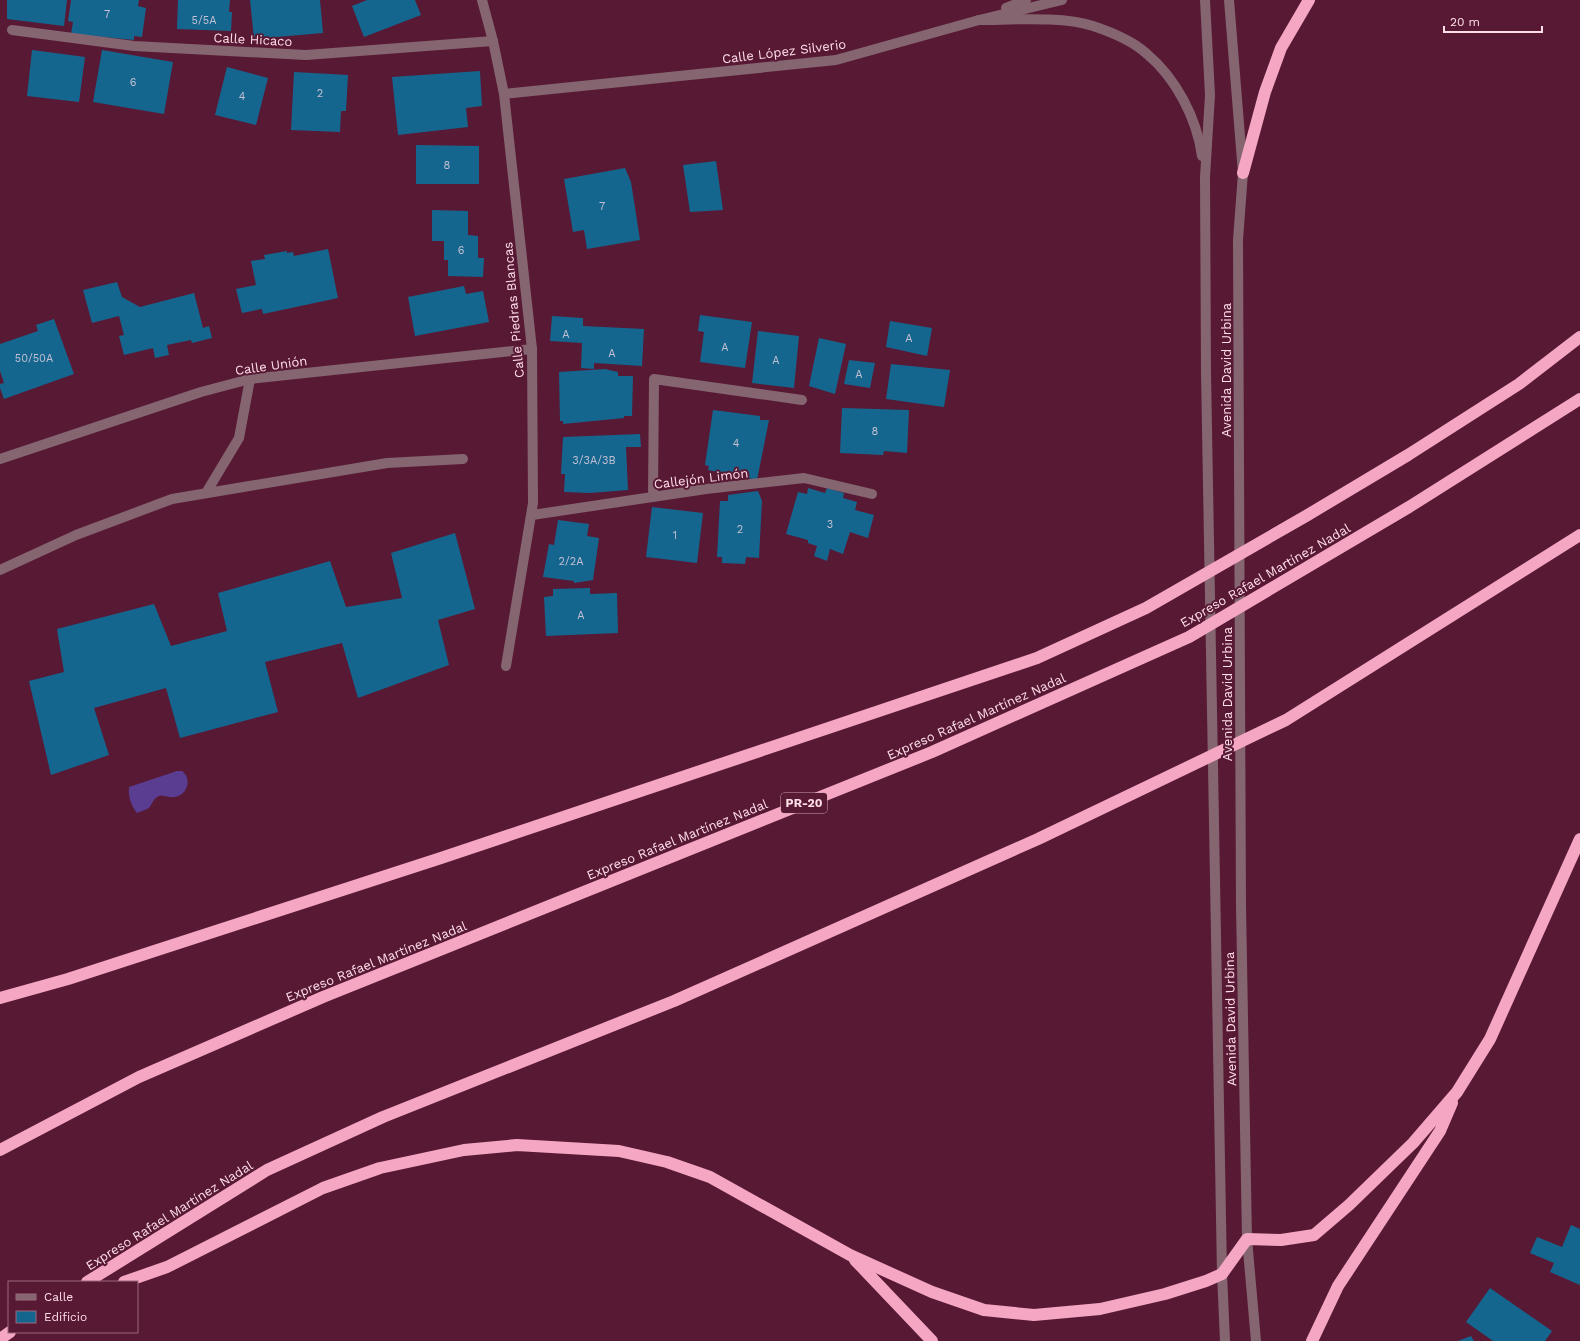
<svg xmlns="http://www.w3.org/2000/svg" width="1580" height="1341" viewBox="0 0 1580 1341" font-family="'Work Sans',sans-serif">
<rect width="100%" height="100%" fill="#581935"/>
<path fill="#5a3d90" d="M177,771H182C192,778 188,795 175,797C170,798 164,795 159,796C154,798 152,804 149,808C146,810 141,811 137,813C131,805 128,797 129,787Z"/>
<g fill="#15668f">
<polygon points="7,0 67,0 64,26 7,19"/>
<polygon points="71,0 139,0 138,6 146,8 142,37 134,36 134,40 71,34 73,22 68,21"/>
<polygon points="178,0 230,0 229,12 232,12 231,31 177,29"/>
<polygon points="250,0 320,0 323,33 254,39"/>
<polygon points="367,0 415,0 421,15 364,37 352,6"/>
<polygon points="32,50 85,57 79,102 27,96"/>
<polygon points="102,50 173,62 164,114 93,102"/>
<polygon points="227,67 268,78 256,125 215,115"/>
<polygon points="480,71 482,106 466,108 468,127 398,135 392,77"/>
<polygon points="294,72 348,75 346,111 341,111 340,132 291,130"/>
<polygon points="416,145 479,146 479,184 416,184"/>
<polygon points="716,161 723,210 690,212 683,165"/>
<polygon points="625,168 631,182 640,240 587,249 584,230 573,232 564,179"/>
<polygon points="432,210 468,211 468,235 478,236 478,258 484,258 483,277 448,276 448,260 444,260 444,241 432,241"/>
<polygon points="328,249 338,298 263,314 262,309 242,313 236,289 256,285 251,261 265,259 264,255 287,251 287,253 293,252 294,256"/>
<polygon points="117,282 122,297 140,307 194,293 203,328 209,326 212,338 192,343 191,340 167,345 169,355 155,358 153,348 124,355 119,336 124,335 119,316 92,323 83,290"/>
<polygon points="464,286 466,294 483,291 489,322 415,336 408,297"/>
<polygon points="700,315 752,322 745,368 700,362 704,332 698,331"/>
<polygon points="552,316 583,318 583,326 644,329 642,366 594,363 594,369 581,368 582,343 550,341"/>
<polygon points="54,319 74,374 4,399 0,388 0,384 4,383 0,371 0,344 38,331 36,325"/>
<polygon points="890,321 932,328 927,356 886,347"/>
<polygon points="758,331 799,336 794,388 752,383"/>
<polygon points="819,338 846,344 835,394 809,386"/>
<polygon points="849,360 875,363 870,388 844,384"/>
<polygon points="891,364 950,370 944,407 886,399"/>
<polygon points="605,369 618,372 618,376 633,376 632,416 624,416 624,418 563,424 563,421 560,421 559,372"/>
<polygon points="842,408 909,410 907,453 884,451 883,455 840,453"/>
<polygon points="713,410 760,416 760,420 769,420 757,480 708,470 709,466 705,465"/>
<polygon points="640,434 641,447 626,447 628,490 590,493 564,492 565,474 561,474 563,437"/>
<polygon points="808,488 825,493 827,488 844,493 843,498 857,502 855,510 874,515 868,538 850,532 843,554 830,549 827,561 814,556 817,546 808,543 808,540 786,534 798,492 807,494"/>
<polygon points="758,491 762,501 759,558 746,557 745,564 722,563 722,557 717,557 720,501 728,501 728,495"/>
<polygon points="652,507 703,513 697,563 646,557"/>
<polygon points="558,520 589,524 587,536 599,538 593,580 574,583 574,581 543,577 549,544 554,545"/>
<polygon points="455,533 475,609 438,620 449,665 358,698 342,643 265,662 278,712 180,738 166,688 94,708 109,755 51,775 29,681 64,672 57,629 154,604 171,646 227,631 218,593 330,561 346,607 402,598 391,553"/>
<polygon points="590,588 590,594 617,593 618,633 546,636 544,597 553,596 553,589"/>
<polygon points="1571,1225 1580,1229 1580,1285 1550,1272 1554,1263 1530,1253 1537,1237 1562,1247"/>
<polygon points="1490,1288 1552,1331 1545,1341 1493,1341 1466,1322"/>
<polygon points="1471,1336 1474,1341 1458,1341"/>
</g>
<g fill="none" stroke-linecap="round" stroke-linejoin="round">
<g stroke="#856570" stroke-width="10">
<polyline points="206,493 239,438 250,379"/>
<polyline points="0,570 76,535 172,499 387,463 463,459"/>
</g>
<g stroke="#856570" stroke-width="10">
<polyline points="482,0 493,41 504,94 532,349 533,503 506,666"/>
<polyline points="1006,8 1026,0"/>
<polyline points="12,30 134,46 306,55 493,41"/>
<polyline points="504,94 836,60 979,20 1062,0"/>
<polyline points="0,459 201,392 250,379 532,349"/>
<polyline points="653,497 654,379 802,400"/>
<polyline points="532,515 706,489 804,478 872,494"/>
</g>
<g stroke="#856570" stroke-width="10">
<polyline points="1205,0 1210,95 1205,177 1206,372 1222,1274 1225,1341"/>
<polyline points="1229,0 1243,173 1238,240 1241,906 1247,1239 1256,1341"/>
<path d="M979,20C1012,20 1062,16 1093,26C1111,32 1133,41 1147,54C1176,78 1197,119 1202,156"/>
</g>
<g stroke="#f4a6c2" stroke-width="12">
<polyline points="1243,173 1265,92 1281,48 1309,0"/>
<polyline points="0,998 68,979 441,858 1037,658 1146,608 1306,516 1408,455 1519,384 1580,337"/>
<polyline points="0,1150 139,1077 323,997 932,752 1189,637 1409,507 1580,399"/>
<polyline points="855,1260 932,1341"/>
<polyline points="87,1282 267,1170 383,1117 674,1001 1038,839 1286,720 1580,535"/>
<polyline points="124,1282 167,1267 323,1188 380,1168 464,1150 517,1145 619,1151 667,1162 710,1177 850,1255 932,1292 984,1310 1034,1315 1100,1309 1165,1294 1206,1281 1222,1274 1247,1239 1281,1240 1314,1235 1349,1205 1413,1143 1457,1092 1490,1039 1580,839"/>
<polyline points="0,1339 10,1332"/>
<polyline points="1312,1341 1338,1286 1440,1131 1452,1103"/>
</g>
</g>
<g text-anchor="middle" stroke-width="4" stroke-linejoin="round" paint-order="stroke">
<g font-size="11" fill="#c4c0d2">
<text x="107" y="18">7</text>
<text x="204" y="24">5/5A</text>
<text x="133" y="86">6</text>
<text x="320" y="97">2</text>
<text x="242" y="100">4</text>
<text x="447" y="169">8</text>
<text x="602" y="210">7</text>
<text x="461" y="254">6</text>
<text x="566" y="338">A</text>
<text x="909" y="342">A</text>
<text x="725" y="351">A</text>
<text x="612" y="357">A</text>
<text x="34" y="362">50/50A</text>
<text x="776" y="364">A</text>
<text x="859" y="378">A</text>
<text x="875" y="435">8</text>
<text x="736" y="447">4</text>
<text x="594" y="464">3/3A/3B</text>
<text x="830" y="528">3</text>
<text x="740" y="533">2</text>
<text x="675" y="539">1</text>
<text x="571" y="565">2/2A</text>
<text x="581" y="619">A</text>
</g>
<rect fill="#581935" stroke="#cda3b2" stroke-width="1" x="781" y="793" width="46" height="20" rx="3"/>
<g font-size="12" font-weight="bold" fill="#ffdee8">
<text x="804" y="807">PR-20</text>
</g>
<g font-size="13" fill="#ffdee8" stroke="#581935">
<text transform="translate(253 39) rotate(3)" y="5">Calle Hicaco</text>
<text transform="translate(784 51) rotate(-7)" y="5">Calle López Silverio</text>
<text transform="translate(513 310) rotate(-95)" y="5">Calle Piedras Blancas</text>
<text transform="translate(271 365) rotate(-8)" y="5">Calle Unión</text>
<text transform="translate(1226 370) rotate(-90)" y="5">Avenida David Urbina</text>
<text transform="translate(701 478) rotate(-7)" y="5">Callejón Limón</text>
<text transform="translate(1265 575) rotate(-30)" y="5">Expreso Rafael Martínez Nadal</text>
<text transform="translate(1227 694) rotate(-90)" y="5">Avenida David Urbina</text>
<text transform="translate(976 716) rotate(-24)" y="5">Expreso Rafael Martínez Nadal</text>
<text transform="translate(677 839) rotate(-22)" y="5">Expreso Rafael Martínez Nadal</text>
<text transform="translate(376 961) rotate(-22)" y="5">Expreso Rafael Martínez Nadal</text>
<text transform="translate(1230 1019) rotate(-91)" y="5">Avenida David Urbina</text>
<text transform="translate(169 1215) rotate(-32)" y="5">Expreso Rafael Martínez Nadal</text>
</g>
</g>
<rect x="8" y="1281" width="130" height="52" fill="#581935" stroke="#9b687d"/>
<rect x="16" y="1294" width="20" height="6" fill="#856570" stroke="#9b687d"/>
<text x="44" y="1301" font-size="12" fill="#ffdee8">Calle</text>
<rect x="16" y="1311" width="20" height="12" fill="#15668f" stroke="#9b687d"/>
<text x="44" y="1321" font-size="12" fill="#ffdee8">Edificio</text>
<path d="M1444 26v6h98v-6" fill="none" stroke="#ffdee8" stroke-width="2"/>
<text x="1450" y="26" font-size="12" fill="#ffdee8" stroke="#581935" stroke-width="3" paint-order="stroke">20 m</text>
</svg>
